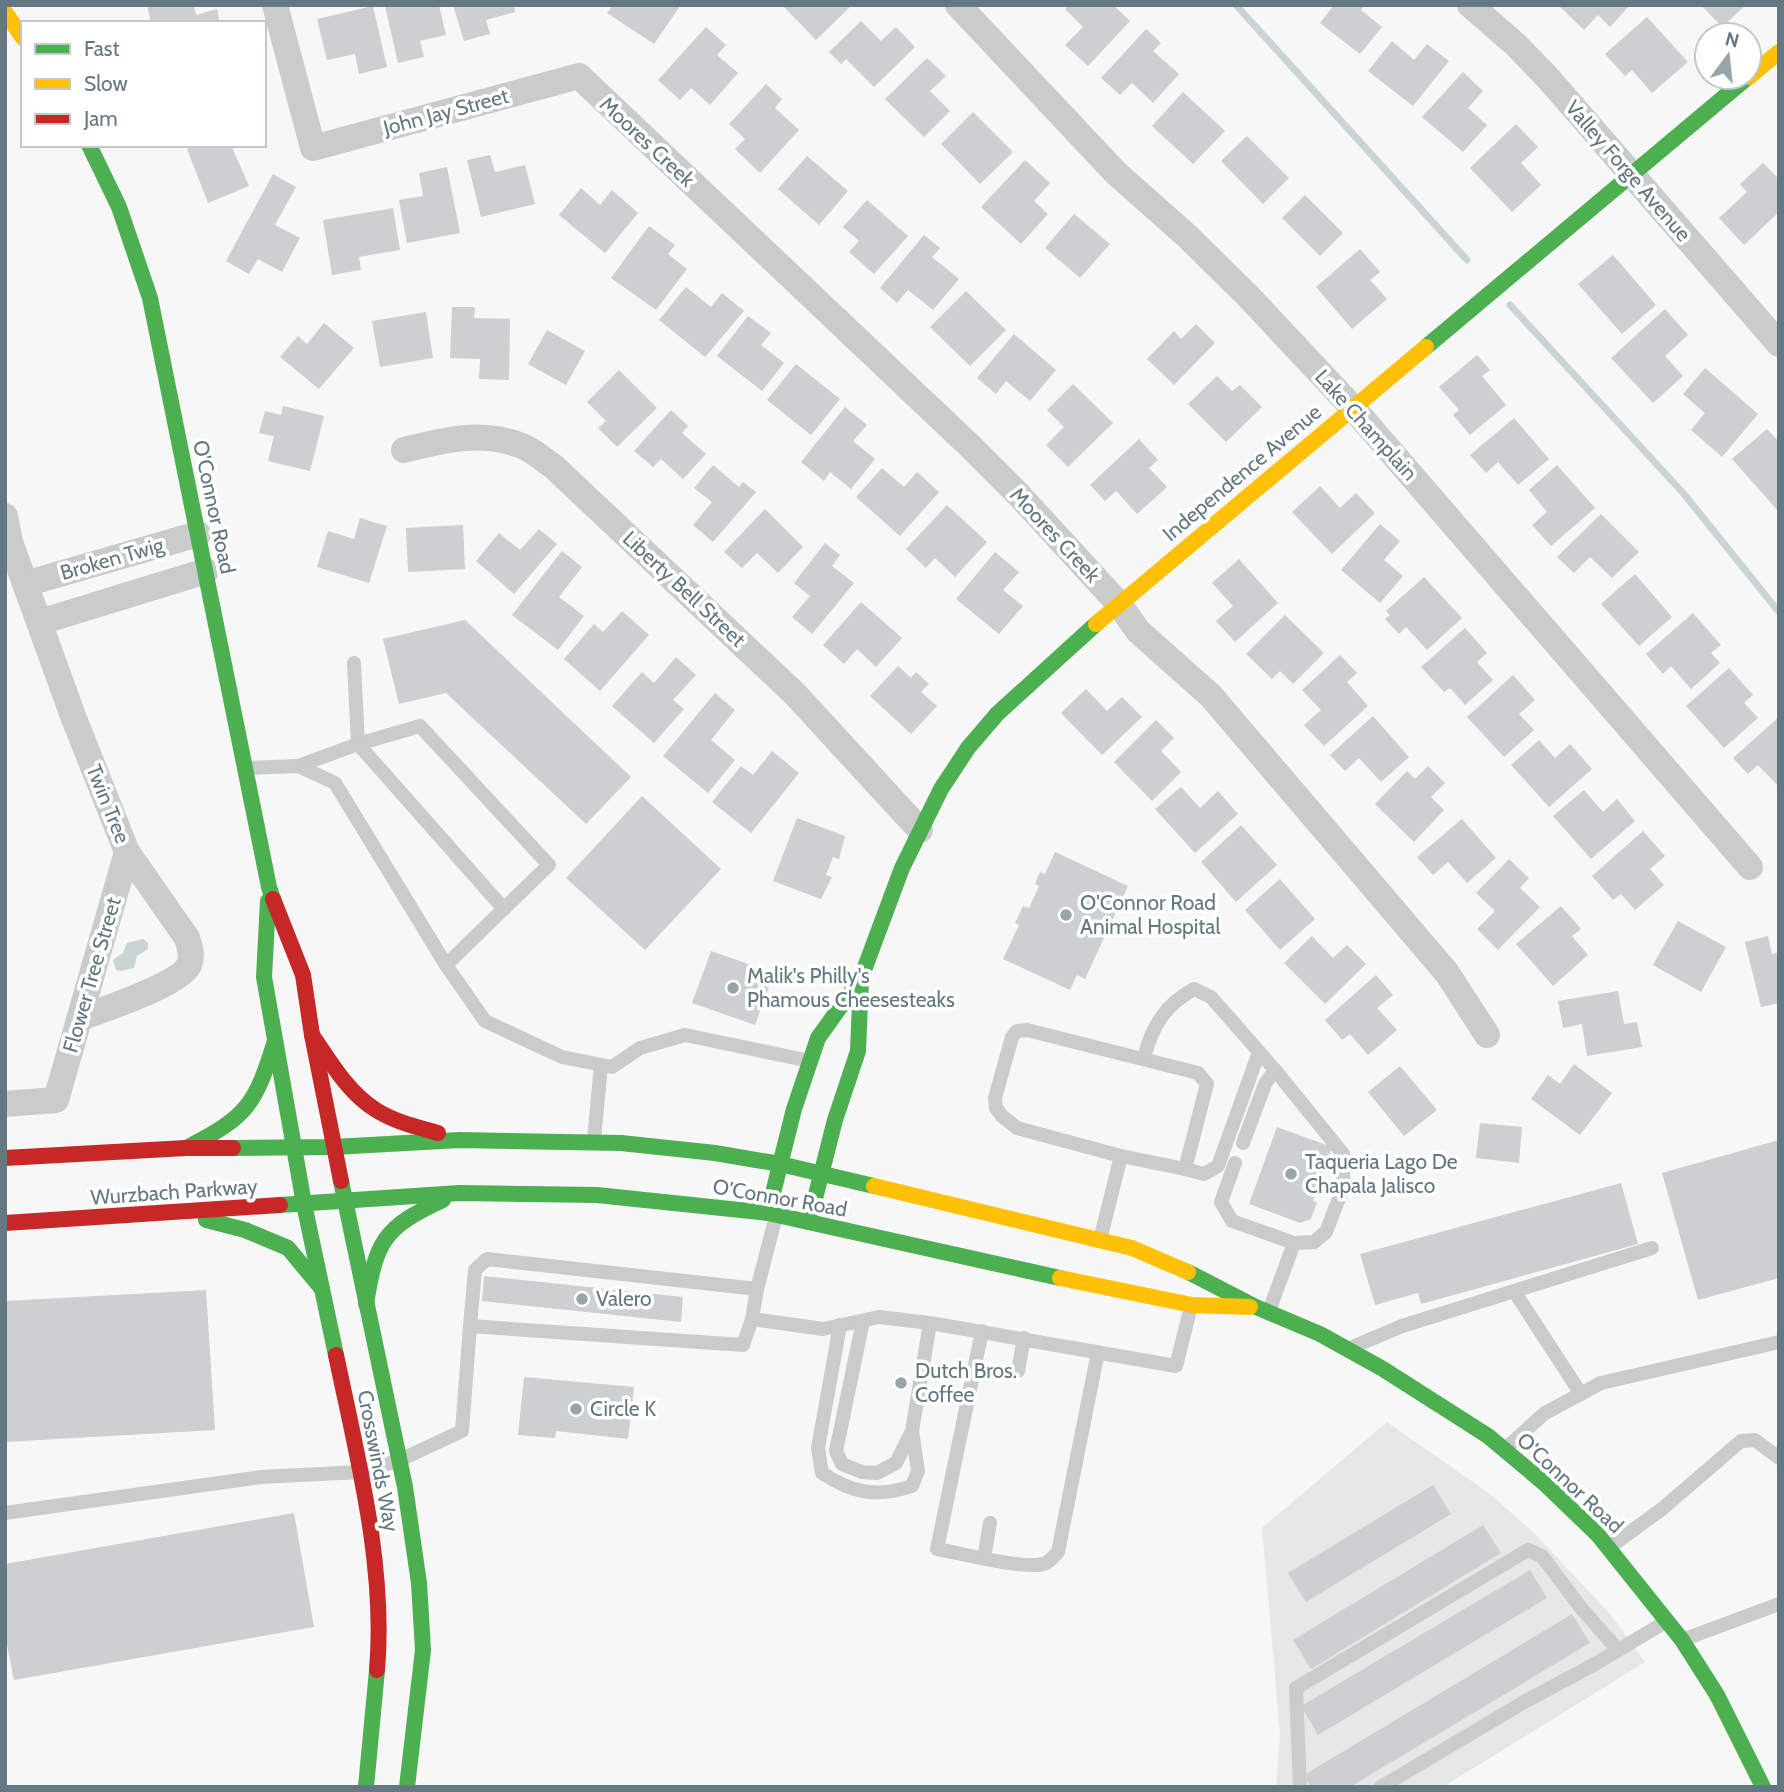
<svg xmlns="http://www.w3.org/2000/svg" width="1784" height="1792" viewBox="0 0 1784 1792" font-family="Cabin,sans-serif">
<rect width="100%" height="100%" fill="#f7f7f7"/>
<polygon fill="#e6e8e7" points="1387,1422 1490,1494 1533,1532 1611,1615 1645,1662 1443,1787 1276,1787 1280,1734 1262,1528"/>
<polygon fill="#c9d4d5" points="143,939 148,943 148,949 137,956 134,968 121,971 116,970 113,960 123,953 127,943"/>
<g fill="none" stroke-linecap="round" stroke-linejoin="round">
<g stroke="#c9d4d5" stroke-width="7">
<polyline points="1236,5 1467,260"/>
<polyline points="1510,305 1684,494 1779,612"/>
</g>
</g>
<g fill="#cdcfd0">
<polygon points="147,5 194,5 196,15 217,9 220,23 151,23"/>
<polygon points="439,5 446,35 420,41 424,57 398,63 385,6"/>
<polygon points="453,5 514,5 515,12 486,20 490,34 464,41"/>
<polygon points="613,5 678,5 680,6 654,44 607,13"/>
<polygon points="782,5 852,5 816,40"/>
<polygon points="1069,5 1113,5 1130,21 1088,66 1065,45 1083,27 1065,9"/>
<polygon points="1334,5 1365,5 1361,10 1382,27 1360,54 1320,23"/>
<polygon points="1558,5 1630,5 1610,27 1598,15 1584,30"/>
<polygon points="1705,5 1746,5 1722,27 1703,7"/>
<polygon points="373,6 387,67 359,74 355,54 327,60 317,19"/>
<polygon points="1647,17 1688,62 1652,93 1632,70 1625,76 1605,54"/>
<polygon points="861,21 881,41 896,27 915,47 874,87 846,59 841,64 829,52"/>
<polygon points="706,27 726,45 717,55 738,73 710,105 691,88 680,100 658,80"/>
<polygon points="1146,29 1161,43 1153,51 1179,74 1153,103 1132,83 1120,95 1101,78"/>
<polygon points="1392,41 1414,60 1427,44 1449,61 1413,106 1368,71"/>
<polygon points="927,58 946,76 930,91 950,111 924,137 885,99"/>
<polygon points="1463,72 1483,91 1468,108 1487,125 1463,152 1422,117"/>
<polygon points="766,84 782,99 775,108 799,130 760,173 735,149 745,139 729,124"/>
<polygon points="1183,92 1225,131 1193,164 1152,126"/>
<polygon points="973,112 1013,152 980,184 941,144"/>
<polygon points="1516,124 1538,147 1521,163 1541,185 1512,212 1470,168"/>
<polygon points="1247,136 1289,178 1263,204 1221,161"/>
<polygon points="196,145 231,145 249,186 208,203 187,149"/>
<polygon points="490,155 495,172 525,165 535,204 481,217 467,160"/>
<polygon points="807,156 848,191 819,225 778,189"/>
<polygon points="1025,160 1050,183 1034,201 1048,214 1021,244 981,207"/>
<polygon points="1763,163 1779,179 1779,212 1744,245 1719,218 1747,192 1740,184"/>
<polygon points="447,167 460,233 407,243 399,200 423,196 419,173"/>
<polygon points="273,174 296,187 275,225 300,238 282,272 258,259 249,274 226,261"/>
<polygon points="581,188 600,205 612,190 638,213 605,253 559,215"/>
<polygon points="1305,195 1343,233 1320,256 1282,218"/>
<polygon points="867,200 908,236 874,274 849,252 859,241 843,227"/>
<polygon points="393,208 400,250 359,257 361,270 332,275 323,220"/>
<polygon points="1074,214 1110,244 1080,278 1045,248"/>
<polygon points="649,226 675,245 668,254 687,269 656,310 611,278"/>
<polygon points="924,235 940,248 932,257 959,279 933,310 908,290 897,303 880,288"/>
<polygon points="1360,249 1380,272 1370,280 1387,299 1352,329 1316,287"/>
<polygon points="1613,255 1656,305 1622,334 1578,284"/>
<polygon points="686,287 711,307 722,293 744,311 705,357 659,320"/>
<polygon points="966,291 1006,330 970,366 930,327"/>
<polygon points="452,307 475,307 474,318 510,319 509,380 479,379 480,359 450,358"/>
<polygon points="1665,309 1688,335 1665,356 1683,376 1653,403 1611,358"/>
<polygon points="426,312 433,358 380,367 372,321"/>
<polygon points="748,316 771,333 761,345 784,363 762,391 717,356"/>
<polygon points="324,323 354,348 319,389 280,357 298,336 307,344"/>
<polygon points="1196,324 1215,343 1174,385 1147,359 1174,331 1181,339"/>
<polygon points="547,330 585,351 566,385 528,364"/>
<polygon points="1014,334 1056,370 1030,401 1006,381 996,394 977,378"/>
<polygon points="1477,355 1490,370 1482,376 1506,405 1470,435 1453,415 1459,410 1439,387"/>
<polygon points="796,364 840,399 811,435 767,400"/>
<polygon points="1705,368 1758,414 1722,457 1691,430 1705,413 1683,394"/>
<polygon points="619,370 657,408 617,447 598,428 606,421 587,402"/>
<polygon points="1217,376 1232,391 1240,385 1262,407 1226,442 1188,404"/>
<polygon points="1073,384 1113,423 1068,467 1046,445 1064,427 1047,410"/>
<polygon points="283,406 324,416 310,471 268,461 274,436 259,433 265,411 281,415"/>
<polygon points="845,407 867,425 853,441 875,459 851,489 830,472 824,481 801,462"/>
<polygon points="671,410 688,426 682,433 706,454 683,479 661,459 653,467 634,451"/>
<polygon points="1514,418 1549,459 1518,485 1498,462 1486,473 1470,455"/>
<polygon points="1767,429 1779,442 1779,512 1732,459"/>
<polygon points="1139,439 1158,460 1149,468 1167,487 1137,514 1116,491 1105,501 1090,485"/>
<polygon points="713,465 739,487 743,482 756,492 713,542 693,525 712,502 694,488"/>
<polygon points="1557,465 1595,508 1551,546 1532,525 1547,512 1529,490"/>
<polygon points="882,468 904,487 917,472 939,492 900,536 856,497"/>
<polygon points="1320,486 1340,508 1356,493 1375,513 1332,554 1292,512"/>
<polygon points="947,505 987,542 955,577 935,558 926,568 906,549"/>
<polygon points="765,509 803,547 778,573 757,553 742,568 724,552"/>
<polygon points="1601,514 1639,552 1612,578 1590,557 1574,573 1557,557"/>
<polygon points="360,518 387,526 369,583 317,567 328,531 354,539"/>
<polygon points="1380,524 1400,541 1384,560 1403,576 1380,603 1341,570"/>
<polygon points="463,525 465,569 408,572 406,528"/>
<polygon points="539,529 557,544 514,594 476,561 499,533 520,550"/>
<polygon points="825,543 840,555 832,566 854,583 812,634 792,617 810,596 794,583"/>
<polygon points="562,551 582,567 559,597 584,616 558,650 512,615"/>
<polygon points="995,552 1019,572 1003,590 1023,606 999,634 956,599"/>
<polygon points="1239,559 1278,603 1235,642 1216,621 1233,606 1212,583"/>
<polygon points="1635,574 1672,617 1639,646 1601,604"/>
<polygon points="1424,577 1462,618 1427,650 1406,627 1399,634 1385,619 1390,615 1386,611"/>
<polygon points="861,602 902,638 876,667 857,649 844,664 823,645"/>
<polygon points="622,611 649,635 600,691 564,659 594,624 603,632"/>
<polygon points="1693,613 1721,645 1711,653 1720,663 1691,689 1671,666 1663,674 1646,654"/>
<polygon points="1285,615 1324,653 1293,684 1280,671 1272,679 1246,654"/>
<polygon points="465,620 631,777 586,824 446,693 399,704 383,639"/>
<polygon points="1465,628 1487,653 1477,662 1493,680 1465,705 1450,688 1444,692 1421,667"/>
<polygon points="1340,655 1357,673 1347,682 1368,706 1324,746 1304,725 1321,710 1302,690"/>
<polygon points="676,657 696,675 673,700 684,709 654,743 612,706 642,672 654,683"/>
<polygon points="898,666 911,678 916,672 929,684 921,692 937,706 911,734 870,696"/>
<polygon points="1729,668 1753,695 1744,703 1758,718 1724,748 1686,706"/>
<polygon points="1513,675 1535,700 1519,714 1534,730 1504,757 1467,717"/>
<polygon points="1086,689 1107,711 1122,697 1142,717 1102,755 1061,713"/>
<polygon points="715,693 735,710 711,740 735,760 708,793 663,756"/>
<polygon points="1373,716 1409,757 1381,782 1359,758 1345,771 1330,755"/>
<polygon points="1779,717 1779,787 1758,765 1748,774 1733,758"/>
<polygon points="1156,720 1174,738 1161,751 1181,772 1152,801 1114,762"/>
<polygon points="1539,740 1555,758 1570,744 1592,769 1549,807 1511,765"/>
<polygon points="772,751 799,773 751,833 712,802 741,766 753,775"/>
<polygon points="1428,766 1445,783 1431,797 1444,810 1414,842 1375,804 1407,771 1415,779"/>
<polygon points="1181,787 1200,808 1218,791 1238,814 1195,853 1155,809"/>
<polygon points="1584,790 1603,812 1617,799 1635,821 1591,859 1553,816"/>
<polygon points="642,796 721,869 645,950 566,878"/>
<polygon points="797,818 845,836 839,859 833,857 826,875 832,877 821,899 773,881"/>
<polygon points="1462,819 1496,858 1467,883 1448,862 1433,875 1417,857"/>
<polygon points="1241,825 1277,865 1236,902 1201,862"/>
<polygon points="1643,831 1665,856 1650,869 1664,885 1635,910 1621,894 1613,900 1592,876"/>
<polygon points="1055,852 1128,886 1085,979 1077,975 1070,990 1003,959 1019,925 1015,923 1023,906 1029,908 1039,886 1035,884 1040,872 1045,874"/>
<polygon points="1509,859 1529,878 1520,888 1540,907 1498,950 1477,929 1495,911 1476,893"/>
<polygon points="1280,879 1315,919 1280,950 1245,910"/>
<polygon points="1561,906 1581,929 1572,936 1588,955 1553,986 1516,944"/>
<polygon points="1678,921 1726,947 1701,992 1653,965"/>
<polygon points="1312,936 1333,958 1347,945 1366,964 1325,1004 1284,963"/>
<polygon points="1768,936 1772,954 1779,952 1779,1003 1761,1007 1745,942"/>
<polygon points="711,951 774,973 755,1025 692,1003"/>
<polygon points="1376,975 1393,995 1377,1008 1397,1030 1368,1055 1350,1034 1342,1040 1325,1020"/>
<polygon points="1618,991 1624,1024 1637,1022 1642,1047 1587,1056 1582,1024 1563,1028 1558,1001"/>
<polygon points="1574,1064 1612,1093 1580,1135 1531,1099 1548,1075 1560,1084"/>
<polygon points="1400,1066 1437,1110 1404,1136 1368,1092"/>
<polygon points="1480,1123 1522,1127 1519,1163 1476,1158"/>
<polygon points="1277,1127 1332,1147 1313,1201 1317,1202 1311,1219 1300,1223 1249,1204"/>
<polygon points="1779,1140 1779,1278 1698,1300 1662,1173"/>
<polygon points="1621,1183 1638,1244 1421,1304 1418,1293 1375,1305 1360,1254"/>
<polygon points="484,1276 683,1297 681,1322 482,1301"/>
<polygon points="206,1290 215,1430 5,1442 5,1301"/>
<polygon points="524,1377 634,1387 628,1439 556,1431 555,1438 518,1435"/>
<polygon points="1433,1485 1451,1514 1306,1602 1288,1573"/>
<polygon points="294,1513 314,1627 14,1680 5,1635 5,1564"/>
<polygon points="1483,1525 1501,1553 1311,1669 1293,1640"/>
<polygon points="1530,1570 1547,1598 1318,1735 1301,1706"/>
<polygon points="1572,1614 1590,1643 1350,1787 1311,1787 1304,1775"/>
</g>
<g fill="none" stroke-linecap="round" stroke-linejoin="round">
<g stroke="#cacccc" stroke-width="14">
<polyline points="354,663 358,744 420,726 549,865 446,965"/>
<polyline points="298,766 358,744 504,909"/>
<polyline points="247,768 298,766 335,783 446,965 485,1021 562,1057 612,1067 640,1048 685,1035 810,1061"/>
<polygon points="1027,1030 1198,1073 1207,1084 1185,1169 1121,1156 1017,1128 1002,1116 996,1108 995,1098 1012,1037 1017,1031"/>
<path d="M1144,1058C1152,1026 1165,1005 1194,989L1211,997L1275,1070L1343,1154V1188L1326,1232L1314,1242L1294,1243L1269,1311"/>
<polyline points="594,1140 601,1065"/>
<polyline points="1243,1143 1265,1084 1275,1070"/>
<polyline points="1235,1163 1221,1202 1232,1221 1294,1243"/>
<polyline points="1185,1169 1204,1174 1218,1166 1259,1052"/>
<polyline points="1100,1240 1121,1156"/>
<polyline points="1514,1291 1581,1394"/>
<polyline points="752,1319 823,1329 879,1317 930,1323 1176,1366 1191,1306"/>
<polyline points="863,1321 836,1451 842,1464 862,1472 877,1473 896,1463 912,1431 930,1323"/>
<path d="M840,1325L818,1448L822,1473C852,1493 877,1498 912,1486L918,1471L912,1431"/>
<polyline points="470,1326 475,1270 487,1259 757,1289"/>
<path d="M982,1331L937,1549C960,1553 1028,1571 1046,1563C1050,1561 1054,1556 1058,1552L1098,1352"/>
<polyline points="1355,1346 1402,1326 1652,1248"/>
<polyline points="1018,1371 1024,1338"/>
<polyline points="1505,1449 1545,1413 1601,1383 1779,1342"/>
<polyline points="5,1513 261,1477 360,1472 400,1460 462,1431 470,1326 743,1345 752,1319 757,1289 776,1216"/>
<polyline points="1610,1547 1662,1509 1741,1441 1755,1440 1779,1458"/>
<polyline points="984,1558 990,1523"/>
<polyline points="1685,1639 1779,1604"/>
<polyline points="1300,1787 1296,1688 1528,1550 1542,1556 1581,1608 1618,1650"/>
<polyline points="1381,1787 1524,1702 1595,1664 1667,1621"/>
</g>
<g stroke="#cacccc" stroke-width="26">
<polyline points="275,5 313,148 579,76 971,447 1018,494 1119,604 1138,631 1211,696 1447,973 1487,1035"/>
<polyline points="958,5 1116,173 1187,236 1248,296 1353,408 1750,867"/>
<polyline points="1470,5 1515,44 1548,78 1779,344"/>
<path d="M404,450C444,440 482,430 522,446C533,450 544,460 554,467L795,694L920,830"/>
<path d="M5,516L10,542L73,716L127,852L187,938C190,947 193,956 189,965C179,985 104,1009 81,1018"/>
<polyline points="25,584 198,534"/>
<polyline points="40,622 206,571"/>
<polyline points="5,1104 56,1100 127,852"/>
</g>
<g stroke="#4caf50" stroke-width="16">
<polyline points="89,145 119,207 150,298 269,887 273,899"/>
<polyline points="1426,347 1748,77"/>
<polyline points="268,901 264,977 304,1204 336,1355"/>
<path d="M188,1147C248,1116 255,1105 275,1041"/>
<polyline points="233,1148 334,1147 460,1140 621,1143 715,1153 780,1164 874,1186"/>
<polyline points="341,1181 405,1487 419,1583 423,1650 407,1787"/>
<polyline points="280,1205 459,1193 597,1195 768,1213 1060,1278"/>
<polyline points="768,1213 794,1109 818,1038 861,978 902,868 941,789 968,748 997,714 1096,624"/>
<polyline points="206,1220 245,1230 288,1248 322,1289"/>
<polyline points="809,1222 835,1120 858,1051 861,978"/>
<polyline points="1188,1272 1256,1307 1320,1334 1383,1369 1488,1436 1544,1483 1598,1535 1682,1640 1717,1695 1763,1787"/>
<path d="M366,1304C376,1241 384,1227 443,1200"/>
<polyline points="366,1787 377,1670"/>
</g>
<g stroke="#ffc107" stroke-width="16">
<polyline points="5,12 23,38"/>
<polyline points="1749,77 1779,52"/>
<polyline points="1096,624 1426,347"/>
<polyline points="874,1186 1132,1248 1188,1272"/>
<polyline points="1060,1278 1192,1305 1250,1307"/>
</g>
<g stroke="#c62828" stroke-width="16">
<polyline points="273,899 303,975 312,1035 341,1181"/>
<path d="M312,1035C330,1061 348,1093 376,1110C395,1122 417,1127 438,1133"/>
<polyline points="5,1158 186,1148 233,1148"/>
<polyline points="5,1223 280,1205"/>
<path d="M336,1355C357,1456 386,1566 377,1670"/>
</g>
</g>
<g fill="#97a4aa" stroke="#fff" stroke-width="2.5">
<circle cx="1066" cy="915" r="7"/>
<circle cx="733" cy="988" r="7"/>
<circle cx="1291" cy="1174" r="7"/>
<circle cx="582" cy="1299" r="7"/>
<circle cx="901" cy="1383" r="7"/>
<circle cx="576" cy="1409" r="7"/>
</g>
<g text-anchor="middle" stroke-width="7" stroke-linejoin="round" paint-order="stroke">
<g font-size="21" fill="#637881" stroke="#fff">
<text transform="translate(446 112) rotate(-15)" y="7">John Jay Street</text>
<text transform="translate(647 142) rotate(43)" y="7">Moores Creek</text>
<text transform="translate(1628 171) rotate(49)" y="7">Valley Forge Avenue</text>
<text transform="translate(1366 425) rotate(48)" y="7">Lake Champlain</text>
<text transform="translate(1242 473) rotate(-40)" y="7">Independence Avenue</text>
<text transform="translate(214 507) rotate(78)" y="7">O'Connor Road</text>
<text transform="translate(1055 535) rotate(47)" y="7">Moores Creek</text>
<text transform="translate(112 559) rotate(-16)" y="7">Broken Twig</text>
<text transform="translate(684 589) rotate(43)" y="7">Liberty Bell Street</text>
<text transform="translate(108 804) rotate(68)" y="7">Twin Tree</text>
<text transform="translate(92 975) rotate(-74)" y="7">Flower Tree Street</text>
<text transform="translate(174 1192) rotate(-4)" y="7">Wurzbach Parkway</text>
<text transform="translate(780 1198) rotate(10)" y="7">O'Connor Road</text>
<text transform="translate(378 1461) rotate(79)" y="7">Crosswinds Way</text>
<text transform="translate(1570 1483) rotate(43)" y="7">O'Connor Road</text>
</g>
<g font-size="21" fill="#637881" stroke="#fff" text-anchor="start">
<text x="1080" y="910">O'Connor Road<tspan x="1080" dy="24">Animal Hospital</tspan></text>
<text x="747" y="983">Malik's Philly's<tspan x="747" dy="24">Phamous Cheesesteaks</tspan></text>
<text x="1305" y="1169">Taqueria Lago De<tspan x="1305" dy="24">Chapala Jalisco</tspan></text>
<text x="596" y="1306">Valero</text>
<text x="915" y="1378">Dutch Bros.<tspan x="915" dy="24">Coffee</tspan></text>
<text x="590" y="1416">Circle K</text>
</g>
</g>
<rect width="1784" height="1792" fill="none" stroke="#637881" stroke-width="14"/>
<rect x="21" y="21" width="245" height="126" fill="#ffffff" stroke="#c1c9cd" stroke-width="2"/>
<rect x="35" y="44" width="35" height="10" fill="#4caf50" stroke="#c1c9cd" stroke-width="2"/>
<text x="84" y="56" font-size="21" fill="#637881">Fast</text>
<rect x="35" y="79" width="35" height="10" fill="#ffc107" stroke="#c1c9cd" stroke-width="2"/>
<text x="84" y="91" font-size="21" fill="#637881">Slow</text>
<rect x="35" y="114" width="35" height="10" fill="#c62828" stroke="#c1c9cd" stroke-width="2"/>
<text x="84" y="126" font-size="21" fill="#637881">Jam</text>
<g transform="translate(1728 56) rotate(15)"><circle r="33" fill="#ffffff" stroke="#c1c9cd" stroke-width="2"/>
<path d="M0-5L12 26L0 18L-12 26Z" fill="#97a4aa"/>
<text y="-10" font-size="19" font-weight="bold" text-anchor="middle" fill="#637881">N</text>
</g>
</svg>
